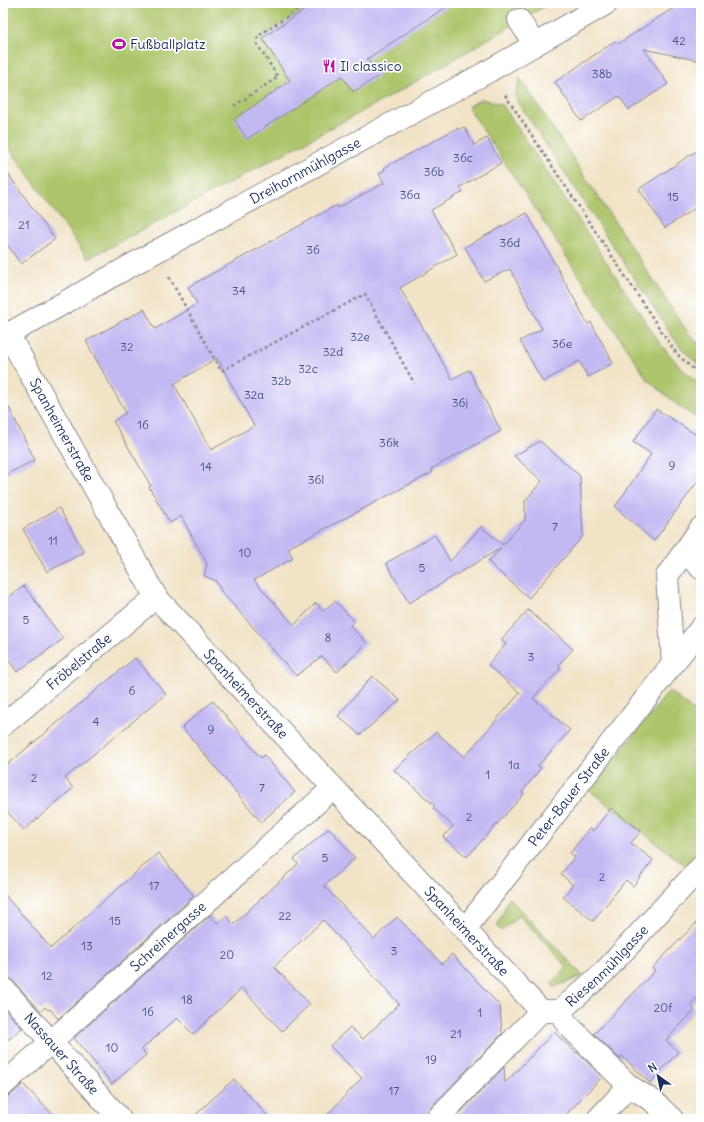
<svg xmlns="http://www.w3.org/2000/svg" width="704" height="1122" viewBox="0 0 704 1122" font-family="Delius,sans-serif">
<rect width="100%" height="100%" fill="#fff"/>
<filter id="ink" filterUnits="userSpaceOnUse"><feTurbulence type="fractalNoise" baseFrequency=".025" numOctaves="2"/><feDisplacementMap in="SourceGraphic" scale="8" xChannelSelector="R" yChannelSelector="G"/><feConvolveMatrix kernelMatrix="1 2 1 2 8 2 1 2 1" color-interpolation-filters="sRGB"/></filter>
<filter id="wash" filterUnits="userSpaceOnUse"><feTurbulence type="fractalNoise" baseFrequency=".012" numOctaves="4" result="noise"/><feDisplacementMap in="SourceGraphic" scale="16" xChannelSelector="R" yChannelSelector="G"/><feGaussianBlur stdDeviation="0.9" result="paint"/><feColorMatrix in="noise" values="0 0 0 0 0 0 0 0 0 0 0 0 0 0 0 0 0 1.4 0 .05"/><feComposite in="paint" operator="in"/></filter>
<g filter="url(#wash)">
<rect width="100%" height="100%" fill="#f1e3c6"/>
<g fill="#adc66c" stroke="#647a65">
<polygon points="3,3 550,3 398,92 88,259 3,139"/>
<polygon points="520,78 686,330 701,347 701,367 682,349 673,337 515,97"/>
<polygon points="481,99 502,104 661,345 684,371 701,385 701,421 680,407 647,379 468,107"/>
<polygon points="669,691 701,717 701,852 687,867 590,791"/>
<polygon points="509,898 583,976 554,987 551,983 567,967 519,915 502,931 497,927"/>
</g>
<g id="blocks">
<g fill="#c2b9f2" fill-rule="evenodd">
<polygon points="315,3 452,3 367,59 379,76 353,92 342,76 247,139 234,119 290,81 262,38"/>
<polygon points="681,3 701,3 701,61 644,49 668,84 629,110 619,96 581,121 555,82 615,41 618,44"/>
<path d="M464,127L474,145L487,138L501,163L460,187L463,192L431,210L457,254L400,288L452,379L469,370L501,431L431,469L433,472L288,548L293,558L254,580L294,625L316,603L323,611L335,601L354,621L350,626L367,643L337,672L322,656L296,676L221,591L216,581L204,576L207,564L181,516L170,523L149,487L151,486L113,421L126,413L86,341L144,309L155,329L197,304L188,287L337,205L338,208L384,183L379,174L385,170L384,168L457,128L458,130ZM217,358L254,426L211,450L174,384Z"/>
<polygon points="701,148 701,204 665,228 639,189"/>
<polygon points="3,167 55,239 21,264 3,239"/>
<polygon points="527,213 588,324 591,322 613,363 588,377 579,361 543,382 520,341 542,329 510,269 484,281 465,247"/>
<polygon points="3,396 35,460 3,476"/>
<polygon points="656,409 701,438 701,477 654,541 615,507 651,454 633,442"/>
<polygon points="540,441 580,476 583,536 529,598 488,562 501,548 409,603 386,563 435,535 450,561 481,527 503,545 525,520 525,501 542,481 514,456"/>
<polygon points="59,508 84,552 47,572 23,529"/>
<polygon points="24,586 63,639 17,672 3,652 3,601"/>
<polygon points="528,610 573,649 559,664 560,669 533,698 570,730 538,766 541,768 522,792 524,794 467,857 443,837 453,826 433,808 435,806 394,770 436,732 464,757 520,693 488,665 506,644 501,640"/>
<polygon points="135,658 166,694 65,778 73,788 24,830 3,807 3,768"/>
<polygon points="372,676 400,700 360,735 338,716"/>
<polygon points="213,701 261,758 264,755 295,792 261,822 182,727"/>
<polygon points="611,808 641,831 631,843 653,860 633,886 626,880 593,921 563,897 573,885 561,874 575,857 570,853 590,828 593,831"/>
<polygon points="329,828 355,858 324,886 374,939 397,917 442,964 452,954 500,1006 502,1034 428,1110 425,1119 323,1119 362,1078 330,1046 350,1027 363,1039 399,1004 323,920 274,967 310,1004 282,1031 242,988 193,1034 177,1018 142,1049 146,1055 112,1084 74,1038 210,915 217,923 226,916 234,924 298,864 294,859"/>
<polygon points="158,853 194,896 58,1019 50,1009 48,1010 45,1007 41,1011 12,980 3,976 3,893 51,948"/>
<polygon points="701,918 701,994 690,1005 695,1010 666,1040 678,1052 650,1083 622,1056 620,1059 594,1034 655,971 652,968"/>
<polygon points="3,1007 22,1028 3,1044"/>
<polygon points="554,1032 576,1053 577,1052 602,1077 562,1119 454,1119 504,1067 505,1083"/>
<polygon points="234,1079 270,1119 191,1119"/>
<polygon points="23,1084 57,1119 3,1119 3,1097 11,1095"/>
</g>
</g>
</g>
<g filter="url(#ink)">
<use href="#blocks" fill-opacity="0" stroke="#868992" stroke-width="1"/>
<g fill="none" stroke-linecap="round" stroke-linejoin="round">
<g stroke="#868992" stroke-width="24">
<g id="minor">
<polyline points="519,20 535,45"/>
<path id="s1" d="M8,334L156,597L541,1011"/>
<path id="s2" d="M3,337L155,252L489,71L607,3"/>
<polyline points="685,552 701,568"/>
<polyline points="673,664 667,576 701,528"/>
<path id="s3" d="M3,725L156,597"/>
<path id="s4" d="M465,929L701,628"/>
<path id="s5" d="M3,988L120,1119"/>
<polyline points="560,1011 566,1023 629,1086 598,1119"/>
<path id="s6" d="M3,1085L333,788"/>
<polyline points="629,1086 653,1101 672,1119"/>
<path id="s7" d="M437,1119L541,1011H560L604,972L701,867"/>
</g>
</g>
<g stroke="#868992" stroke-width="2.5" stroke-dasharray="3 3" stroke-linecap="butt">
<polyline points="505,95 668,341 677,354 701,376"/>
<polyline points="234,106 278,77 257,44 258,36 308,3"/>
<polyline points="169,277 221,371 365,294 414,383"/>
</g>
<use href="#minor" stroke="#fff" stroke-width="22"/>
</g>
</g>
<defs>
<g id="stadium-bare" transform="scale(1.08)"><path d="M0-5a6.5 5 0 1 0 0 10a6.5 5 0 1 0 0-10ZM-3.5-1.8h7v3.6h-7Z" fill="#b5179e" stroke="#fff" stroke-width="2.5" paint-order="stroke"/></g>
<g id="restaurant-bare" transform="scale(1.08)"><path d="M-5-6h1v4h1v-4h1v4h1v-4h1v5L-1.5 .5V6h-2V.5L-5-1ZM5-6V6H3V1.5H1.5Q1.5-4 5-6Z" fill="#b5179e" stroke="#fff" stroke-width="2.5" paint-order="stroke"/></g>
</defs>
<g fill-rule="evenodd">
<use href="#stadium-bare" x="119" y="44"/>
<use href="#restaurant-bare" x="329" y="66"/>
</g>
<g text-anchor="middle" stroke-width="3.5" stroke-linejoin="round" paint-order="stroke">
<g font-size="12" fill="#455283">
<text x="679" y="45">42</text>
<text x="602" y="78">38b</text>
<text x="463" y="162">36c</text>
<text x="434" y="176">36b</text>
<text x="410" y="199">36a</text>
<text x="673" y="201">15</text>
<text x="24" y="229">21</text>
<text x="510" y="247">36d</text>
<text x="313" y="254">36</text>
<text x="239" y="295">34</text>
<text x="360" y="341">32e</text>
<text x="562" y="348">36e</text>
<text x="127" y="351">32</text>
<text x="333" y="356">32d</text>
<text x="308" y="373">32c</text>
<text x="281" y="385">32b</text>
<text x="254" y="399">32a</text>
<text x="460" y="407">36j</text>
<text x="143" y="429">16</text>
<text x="389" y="447">36k</text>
<text x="672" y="470">9</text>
<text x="206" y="471">14</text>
<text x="316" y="484">36l</text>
<text x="555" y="531">7</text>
<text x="53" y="545">11</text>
<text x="245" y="557">10</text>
<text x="422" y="572">5</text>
<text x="26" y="624">5</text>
<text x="328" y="642">8</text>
<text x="531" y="661">3</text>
<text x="132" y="695">6</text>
<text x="96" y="726">4</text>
<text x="211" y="734">9</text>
<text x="514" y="769">1a</text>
<text x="488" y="779">1</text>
<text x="34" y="782">2</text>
<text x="262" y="792">7</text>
<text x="469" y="821">2</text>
<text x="325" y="862">5</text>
<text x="602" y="881">2</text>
<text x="154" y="890">17</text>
<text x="285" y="920">22</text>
<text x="115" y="925">15</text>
<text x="87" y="950">13</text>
<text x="394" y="955">3</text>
<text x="227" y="959">20</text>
<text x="47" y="980">12</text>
<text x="187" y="1004">18</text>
<text x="663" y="1012">20f</text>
<text x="148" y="1016">16</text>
<text x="480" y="1017">1</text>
<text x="456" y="1038">21</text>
<text x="112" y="1052">10</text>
<text x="431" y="1064">19</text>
<text x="394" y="1095">17</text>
</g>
<g font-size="14" fill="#1b2f5e" stroke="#fff" text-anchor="start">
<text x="130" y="49">Fußballplatz</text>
<text x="340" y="71">Il classico</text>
</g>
<g font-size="14" fill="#1b2f5e" stroke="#fff">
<text dy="5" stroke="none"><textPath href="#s2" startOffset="345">Dreihornmühlgasse</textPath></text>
<text dy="5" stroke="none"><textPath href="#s1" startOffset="110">Spanheimerstraße</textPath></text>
<text dy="5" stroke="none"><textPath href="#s3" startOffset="99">Fröbelstraße</textPath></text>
<text dy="5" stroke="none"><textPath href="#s1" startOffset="434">Spanheimerstraße</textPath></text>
<text dy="5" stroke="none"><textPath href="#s4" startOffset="168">Peter-Bauer Straße</textPath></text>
<text dy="5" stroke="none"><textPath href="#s1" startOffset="758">Spanheimerstraße</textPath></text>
<text dy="5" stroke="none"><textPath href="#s6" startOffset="222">Schreinergasse</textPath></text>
<text dy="5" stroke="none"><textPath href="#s7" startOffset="234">Riesenmühlgasse</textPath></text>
<text dy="5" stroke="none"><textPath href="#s5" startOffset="88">Nassauer Straße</textPath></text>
</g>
</g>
<rect width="704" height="1122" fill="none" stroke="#fff" stroke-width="16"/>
<g transform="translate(658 1076) rotate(327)" stroke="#ffffff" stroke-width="3" paint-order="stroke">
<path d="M0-3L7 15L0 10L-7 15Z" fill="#1b2f5e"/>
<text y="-6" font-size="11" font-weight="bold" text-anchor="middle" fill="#1b2f5e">N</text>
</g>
</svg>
